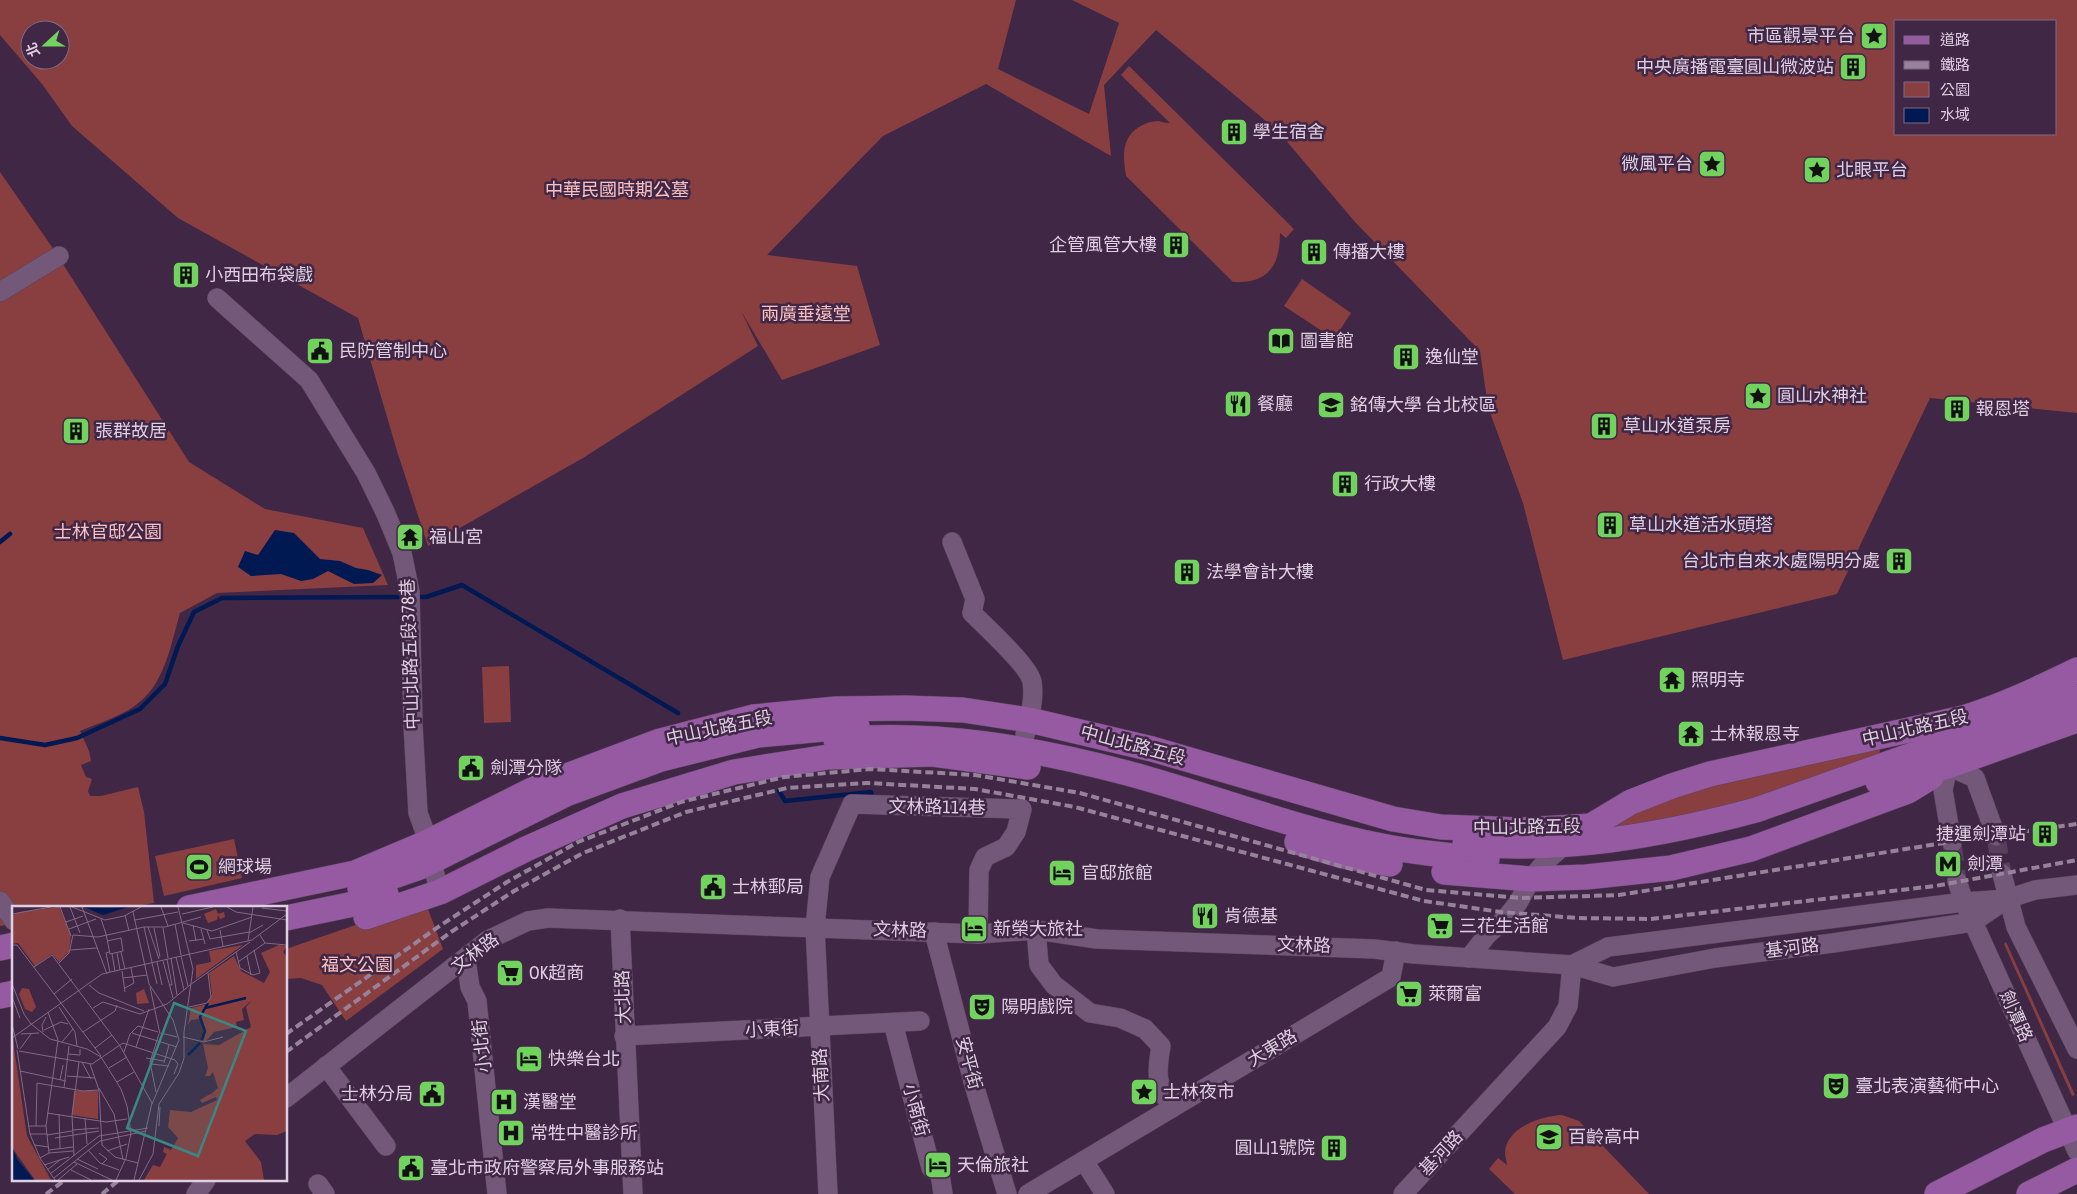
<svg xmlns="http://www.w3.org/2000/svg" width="2077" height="1194" viewBox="0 0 2077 1194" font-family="'Asap Condensed','Noto Sans TC',sans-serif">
<rect width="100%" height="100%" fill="#402745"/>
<g fill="#893f40" fill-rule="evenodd">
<path d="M0,0H1016L998,69L1089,114L1119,23L1072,0H2077V413L1930,398L1837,594L1563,660L1523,503L1488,407L1480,351L1355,222L1278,131L1156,30L1104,85L1111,156L986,84L883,136L767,255L857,266L880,345L782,380L741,311L758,346L583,458L428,546L397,451L358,318L178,218L72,126L42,84L0,35ZM1896,21H2056V134H1896ZM30,30H60V60H30Z"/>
<path d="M1129,66L1294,229L1286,238L1280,233C1280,266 1268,284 1233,282L1126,176C1123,157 1121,138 1139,127C1145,123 1152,121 1158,121C1162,122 1166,123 1170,123L1121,75Z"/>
<path d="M0,172L54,250L189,462L265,509L363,528L388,585L217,593L180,613C172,641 165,680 142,700C126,715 101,722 80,731L89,751L91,761L81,765L86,777L92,779L88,791L90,796H101L138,787L144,812L154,903L124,908H14V924L0,926Z"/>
<polygon points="1302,279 1351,313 1334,339 1284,306"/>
<polygon points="509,666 511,722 484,723 482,667"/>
<polygon points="1880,749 1879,757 1756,801 1612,831 1610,827 1670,794"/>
<polygon points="234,839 242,878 164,896 155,856"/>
<polygon points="425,901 443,949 346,1021 322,985 301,978 286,979 286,949"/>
<polygon points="2006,942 2075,1095 2072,1096 2004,944"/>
<path d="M1562,1115L1579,1121L1649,1194H1515L1489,1169L1498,1158L1507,1165C1507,1162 1505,1157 1505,1154C1505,1127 1542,1116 1562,1115Z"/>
</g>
<polygon fill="#001953" points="275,530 294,533 320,559 340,561 356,568 368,570 382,575 373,583 354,584 328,571 313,579 301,581 281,574 251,576 238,567 245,551 258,555"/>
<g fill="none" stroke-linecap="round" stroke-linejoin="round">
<g stroke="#001953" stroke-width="4.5">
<polyline points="0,542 10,534"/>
<polyline points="414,597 426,597 462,585 678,713"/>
<polyline points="0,738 45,745 77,738 140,709 165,684 178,646 194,612 222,598 406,597"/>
<polyline points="779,791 785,801 871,792 873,801"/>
</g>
<g stroke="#58405d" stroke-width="19" stroke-dasharray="19 9" stroke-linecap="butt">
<polyline points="1996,836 2002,874"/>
<polyline points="1952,843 1957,881"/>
</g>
<g stroke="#5a455e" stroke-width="20">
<g id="minor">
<polyline points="0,292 59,256"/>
<polyline points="217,298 309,380 366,473 386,514 402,553 410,592 413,725 418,813 425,832 426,843 440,892"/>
<path d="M952,542L975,599L972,613C985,626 1030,667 1032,682C1035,700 1029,718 1025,735"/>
<polyline points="1945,756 1948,766 1943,790 1952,843"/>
<polyline points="1948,766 1975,778 1996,836"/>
<polyline points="2002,874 2016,927 2077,1049"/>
<polyline points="1957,881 1964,902 2077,1151"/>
<polyline points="0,901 14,921"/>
<polyline points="620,919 633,1194"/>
<path d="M1036,930L1039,965L1054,985L1090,1013L1120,1018L1145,1029L1161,1046C1156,1075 1156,1083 1172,1108"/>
<polyline points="934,932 974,1085 1007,1194"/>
<polyline points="1469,958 1487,935 1505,919 1518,903 1531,879 1546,861 1568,842"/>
<polyline points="466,959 470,987 477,1001 497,1194"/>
<polyline points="1572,965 1608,947 1964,902 2007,899 2035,890 2077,885"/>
<polyline points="893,1023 931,1168 940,1174 943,1194"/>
<polyline points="624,1036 920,1021"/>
<polyline points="326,1066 386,1146"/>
<polyline points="286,1098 488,940 528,921 548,918 978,934 1036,930 1097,939 1374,949 1414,954 1572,965 1613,977 1715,958 1833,943 1973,922 2007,899"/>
<polyline points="1084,1161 1105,1194"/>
<polyline points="318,1184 325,1194"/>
<polyline points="196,1194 206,1180"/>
<polyline points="828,1194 815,927 820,877 852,804 1022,809 1016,832 1006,847 985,857 979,870 978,934"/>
<polyline points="1028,1194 1391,977 1396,951"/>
<polyline points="1403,1194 1557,1027 1568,1006 1572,965"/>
</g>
</g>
<g stroke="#5a455e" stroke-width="26">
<g id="major">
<path d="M836,740C935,731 1033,748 1127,773C1212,796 1295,829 1382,846C1417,853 1451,856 1487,859"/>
<polyline points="1878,782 1948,766 2077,720"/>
<polyline points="1297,842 1343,856 1390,864"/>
<path d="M1465,844C1565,852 1659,836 1756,810L2077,697"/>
<polyline points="1444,872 1531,879 1586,877 1671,868 1751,849 1908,791 1931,777"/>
<polyline points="360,888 420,867 566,794 661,759 758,735 857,726"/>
<path d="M189,908L355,873L426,843L540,786L660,741L753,717L836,709L906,708L963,710L1029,720L1152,749L1393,819L1441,827L1521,830L1591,826L1631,802L1672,786L1710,774L1963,718C2003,706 2040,688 2077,670"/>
<polyline points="366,917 440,892 526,849 622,806 734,772 828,757 933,754 1028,767"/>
<polyline points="286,918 363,902 386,894"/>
<polyline points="0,948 14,945"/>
<polyline points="0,996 14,993"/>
<polyline points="1937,1194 2043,1140 2077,1127"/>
<polyline points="2029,1194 2077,1170"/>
</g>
</g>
<use href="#minor" stroke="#735879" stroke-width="19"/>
<use href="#major" stroke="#955aa2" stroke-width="25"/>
<g stroke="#96829a" stroke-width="4" stroke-dasharray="8 4" stroke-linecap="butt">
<polyline points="286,1034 441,925 507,882 578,842 681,802 784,777 870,769 975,775 1080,793 1426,890 1521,898 1619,895 1956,841 2077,824"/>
<polyline points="286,1052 451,932 514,891 583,853 686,812 787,788 868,783 975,789 1075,807 1424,901 1501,912 1577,918 1651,919 1935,886 2077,860"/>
<polyline points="46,1194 65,1180"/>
<polyline points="102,1194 119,1180"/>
</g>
</g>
<defs>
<g id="sight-square" transform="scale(1.4375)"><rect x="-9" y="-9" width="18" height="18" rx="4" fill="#72d25e" stroke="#402745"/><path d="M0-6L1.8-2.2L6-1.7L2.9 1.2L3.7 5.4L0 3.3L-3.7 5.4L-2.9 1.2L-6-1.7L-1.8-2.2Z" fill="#111"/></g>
<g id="building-square" transform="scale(1.4375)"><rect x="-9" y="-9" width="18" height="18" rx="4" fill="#72d25e" stroke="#402745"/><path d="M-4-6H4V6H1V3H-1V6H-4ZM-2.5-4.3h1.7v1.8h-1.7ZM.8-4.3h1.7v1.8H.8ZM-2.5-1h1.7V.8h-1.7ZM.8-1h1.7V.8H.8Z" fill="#111"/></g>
<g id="library-square" transform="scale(1.4375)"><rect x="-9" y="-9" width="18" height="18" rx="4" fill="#72d25e" stroke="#402745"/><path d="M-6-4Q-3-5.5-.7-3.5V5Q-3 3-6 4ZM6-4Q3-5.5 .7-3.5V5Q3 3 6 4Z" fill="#111"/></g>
<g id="civic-square" transform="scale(1.4375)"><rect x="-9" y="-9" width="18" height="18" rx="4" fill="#72d25e" stroke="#402745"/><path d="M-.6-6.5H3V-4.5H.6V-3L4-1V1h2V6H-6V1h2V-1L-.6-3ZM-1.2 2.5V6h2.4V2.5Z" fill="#111"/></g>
<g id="restaurant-square" transform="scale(1.4375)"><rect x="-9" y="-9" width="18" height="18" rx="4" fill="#72d25e" stroke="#402745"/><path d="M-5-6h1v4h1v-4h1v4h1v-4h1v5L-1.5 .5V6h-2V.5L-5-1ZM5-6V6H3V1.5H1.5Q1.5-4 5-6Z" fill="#111"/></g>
<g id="university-square" transform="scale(1.4375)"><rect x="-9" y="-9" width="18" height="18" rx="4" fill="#72d25e" stroke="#402745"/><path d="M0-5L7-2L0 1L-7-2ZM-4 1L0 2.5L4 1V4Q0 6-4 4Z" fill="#111"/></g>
<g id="temple-square" transform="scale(1.4375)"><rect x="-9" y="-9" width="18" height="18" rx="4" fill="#72d25e" stroke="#402745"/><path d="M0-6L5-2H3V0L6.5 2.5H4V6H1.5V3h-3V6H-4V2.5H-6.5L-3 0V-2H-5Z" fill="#111"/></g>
<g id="metro-square" transform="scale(1.4375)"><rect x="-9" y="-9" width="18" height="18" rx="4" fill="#72d25e" stroke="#402745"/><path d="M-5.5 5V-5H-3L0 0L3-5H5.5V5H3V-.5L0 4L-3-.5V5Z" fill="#111"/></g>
<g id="stadium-square" transform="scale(1.4375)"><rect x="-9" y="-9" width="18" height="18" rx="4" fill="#72d25e" stroke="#402745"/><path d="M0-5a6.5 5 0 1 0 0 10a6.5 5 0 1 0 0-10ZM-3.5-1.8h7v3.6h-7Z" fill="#111"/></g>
<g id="hotel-square" transform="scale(1.4375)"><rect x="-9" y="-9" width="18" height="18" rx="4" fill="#72d25e" stroke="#402745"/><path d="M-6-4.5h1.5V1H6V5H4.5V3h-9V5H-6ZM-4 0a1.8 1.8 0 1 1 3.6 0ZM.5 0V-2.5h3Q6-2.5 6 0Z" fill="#111"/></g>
<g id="supermarket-square" transform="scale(1.4375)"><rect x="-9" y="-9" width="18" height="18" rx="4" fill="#72d25e" stroke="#402745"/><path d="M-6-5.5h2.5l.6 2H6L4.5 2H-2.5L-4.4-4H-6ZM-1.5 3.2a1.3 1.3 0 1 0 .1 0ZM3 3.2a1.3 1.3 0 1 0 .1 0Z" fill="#111"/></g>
<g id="theatre-square" transform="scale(1.4375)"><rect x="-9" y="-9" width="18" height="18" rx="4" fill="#72d25e" stroke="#402745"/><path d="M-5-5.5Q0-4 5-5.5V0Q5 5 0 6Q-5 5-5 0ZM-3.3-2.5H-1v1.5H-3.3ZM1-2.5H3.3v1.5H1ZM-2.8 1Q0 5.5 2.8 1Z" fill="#111"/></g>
<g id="hospital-square" transform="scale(1.4375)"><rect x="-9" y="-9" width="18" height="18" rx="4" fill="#72d25e" stroke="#402745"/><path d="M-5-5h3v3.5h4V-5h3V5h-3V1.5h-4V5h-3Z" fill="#111"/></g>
<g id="school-square" transform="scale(1.4375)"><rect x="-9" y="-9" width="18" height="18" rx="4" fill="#72d25e" stroke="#402745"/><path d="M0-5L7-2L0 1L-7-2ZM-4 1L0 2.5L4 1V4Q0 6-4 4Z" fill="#111"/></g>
</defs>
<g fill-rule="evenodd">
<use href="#sight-square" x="1874" y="36"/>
<use href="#building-square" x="1853" y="67"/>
<use href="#building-square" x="1234" y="132"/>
<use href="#sight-square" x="1712" y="164"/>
<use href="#sight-square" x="1817" y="170"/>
<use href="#building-square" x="1176" y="245"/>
<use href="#building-square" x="1314" y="252"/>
<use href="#building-square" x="186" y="275"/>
<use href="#library-square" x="1281" y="341"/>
<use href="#civic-square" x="320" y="351"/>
<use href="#building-square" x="1406" y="357"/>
<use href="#sight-square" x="1758" y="396"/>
<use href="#restaurant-square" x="1238" y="404"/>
<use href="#university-square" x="1331" y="405"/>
<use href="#building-square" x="1957" y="409"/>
<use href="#building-square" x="1604" y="426"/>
<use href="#building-square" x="76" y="431"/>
<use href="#building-square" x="1345" y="484"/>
<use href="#building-square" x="1610" y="525"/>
<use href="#temple-square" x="410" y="537"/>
<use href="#building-square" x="1899" y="561"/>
<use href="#building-square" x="1187" y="572"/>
<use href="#temple-square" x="1672" y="680"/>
<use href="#temple-square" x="1691" y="734"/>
<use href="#civic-square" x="471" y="768"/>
<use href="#building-square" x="2045" y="834"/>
<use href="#metro-square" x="1948" y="864"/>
<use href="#stadium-square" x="199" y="867"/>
<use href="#hotel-square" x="1062" y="873"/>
<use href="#civic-square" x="713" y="887"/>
<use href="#restaurant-square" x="1205" y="916"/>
<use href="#supermarket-square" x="1440" y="926"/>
<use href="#hotel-square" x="974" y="929"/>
<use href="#supermarket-square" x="510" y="973"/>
<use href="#supermarket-square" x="1409" y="994"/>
<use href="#theatre-square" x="982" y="1007"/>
<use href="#hotel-square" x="529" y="1059"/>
<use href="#theatre-square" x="1836" y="1086"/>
<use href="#sight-square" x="1144" y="1092"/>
<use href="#civic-square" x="432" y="1094"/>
<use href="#hospital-square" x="504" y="1102"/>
<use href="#hospital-square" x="511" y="1133"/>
<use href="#school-square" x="1549" y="1137"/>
<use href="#building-square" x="1334" y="1148"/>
<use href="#hotel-square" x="938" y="1165"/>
<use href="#civic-square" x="411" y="1168"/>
</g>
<g text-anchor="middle" stroke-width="5" stroke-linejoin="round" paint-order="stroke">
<g font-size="18" fill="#dfcfe2" stroke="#402745" text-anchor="start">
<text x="1855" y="42" text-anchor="end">市區觀景平台</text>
<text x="1834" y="73" text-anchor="end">中央廣播電臺圓山微波站</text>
<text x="1253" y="138">學生宿舍</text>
<text x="1693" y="170" text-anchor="end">微風平台</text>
<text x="1836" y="176">北眼平台</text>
<text x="1157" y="251" text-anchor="end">企管風管大樓</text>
<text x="1333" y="258">傳播大樓</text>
<text x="205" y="281">小西田布袋戲</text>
<text x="1300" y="347">圖書館</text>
<text x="339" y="357">民防管制中心</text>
<text x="1425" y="363">逸仙堂</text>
<text x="1777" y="402">圓山水神社</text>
<text x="1257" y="410">餐廳</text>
<text x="1350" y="411">銘傳大學 台北校區</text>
<text x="1976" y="415">報恩塔</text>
<text x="1623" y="432">草山水道泵房</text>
<text x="95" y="437">張群故居</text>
<text x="1364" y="490">行政大樓</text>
<text x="1629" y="531">草山水道活水頭塔</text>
<text x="429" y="543">福山宮</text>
<text x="1880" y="567" text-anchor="end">台北市自來水處陽明分處</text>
<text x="1206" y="578">法學會計大樓</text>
<text x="1691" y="686">照明寺</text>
<text x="1710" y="740">士林報恩寺</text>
<text x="490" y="774">劍潭分隊</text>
<text x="2026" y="840" text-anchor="end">捷運劍潭站</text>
<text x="1967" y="870">劍潭</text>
<text x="218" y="873">網球場</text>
<text x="1081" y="879">官邸旅館</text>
<text x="732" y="893">士林郵局</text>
<text x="1224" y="922">肯德基</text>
<text x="1459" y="932">三花生活館</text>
<text x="993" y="935">新榮大旅社</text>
<text x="529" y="979">OK超商</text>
<text x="1428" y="1000">萊爾富</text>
<text x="1001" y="1013">陽明戲院</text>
<text x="548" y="1065">快樂台北</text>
<text x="1855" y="1092">臺北表演藝術中心</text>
<text x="1163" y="1098">士林夜市</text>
<text x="413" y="1100" text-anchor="end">士林分局</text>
<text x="523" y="1108">漢醫堂</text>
<text x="530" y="1139">常牲中醫診所</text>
<text x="1568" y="1143">百齡高中</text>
<text x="1315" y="1154" text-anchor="end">圓山1號院</text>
<text x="957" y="1171">天倫旅社</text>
<text x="430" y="1174">臺北市政府警察局外事服務站</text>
</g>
<g font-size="18" fill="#fbc1c0" stroke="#402745">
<text x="617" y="196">中華民國時期公墓</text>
<text x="806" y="320">兩廣垂遠堂</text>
<text x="108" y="538">士林官邸公園</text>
<text x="357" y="971">福文公園</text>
</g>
<g font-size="18" fill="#dfcfe2" stroke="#402745">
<text transform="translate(410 654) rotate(-92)" y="6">中山北路五段378巷</text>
<text transform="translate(719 728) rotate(-12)" y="6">中山北路五段</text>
<text transform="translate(1915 728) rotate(-13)" y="6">中山北路五段</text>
<text transform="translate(1133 745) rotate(15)" y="6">中山北路五段</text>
<text transform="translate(937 807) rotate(1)" y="6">文林路114巷</text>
<text transform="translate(1527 827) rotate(-1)" y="6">中山北路五段</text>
<text transform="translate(900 930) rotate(2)" y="6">文林路</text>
<text transform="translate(1304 945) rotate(2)" y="6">文林路</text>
<text transform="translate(1792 948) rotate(-7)" y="6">基河路</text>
<text transform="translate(475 953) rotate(-37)" y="6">文林路</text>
<text transform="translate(623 997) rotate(-92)" y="6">大北路</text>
<text transform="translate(2016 1016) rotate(66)" y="6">劍潭路</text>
<text transform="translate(772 1029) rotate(-3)" y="6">小東街</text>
<text transform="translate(482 1046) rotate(-96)" y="6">小北街</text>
<text transform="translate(1272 1048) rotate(-31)" y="6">大東路</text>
<text transform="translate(969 1063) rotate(75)" y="6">安平街</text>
<text transform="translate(821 1075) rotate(-93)" y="6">大南路</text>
<text transform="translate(916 1110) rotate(75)" y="6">小南街</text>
<text transform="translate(1441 1153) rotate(-47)" y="6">基河路</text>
</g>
</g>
<g transform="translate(12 906)">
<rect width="275" height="275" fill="#402745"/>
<path d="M47,1L59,29L57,46L47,56L40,48L23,60L6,37L0,38V10L7,6ZM204,3L206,8L212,6L213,11L208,13L206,9L205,14L196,17L192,8ZM231,39L184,73V59L199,56L197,45ZM267,39L275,40L271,46L275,51V225L265,229L243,228L233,235L249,256L252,274H132L141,259L148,261L155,248L151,246L152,241L159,244L166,232L156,221L158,204L179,206L205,194L204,191L190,197L188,194L198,188L204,190L199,188L206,182L201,166L198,170H193L196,162L191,138L207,139L239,121L234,101L240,94L230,103L232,114L224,116L225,121L202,126L194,135H190L193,124L188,113L179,114L176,119L179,102L195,98L200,88L197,67L222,50L229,65L252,77L258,66L249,47ZM10,82L17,83L24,101L20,106L13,103L7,88ZM132,83L137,97L125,98L124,87ZM0,128L15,230L39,274H23L1,243ZM62,185H86V213L60,209Z" fill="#893f40"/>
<path d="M72,1L94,2L116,1L91,9ZM0,240L5,253L22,274H0Z" fill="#001953"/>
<path fill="none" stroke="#001953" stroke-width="2.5" d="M193,102L234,92M190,134L193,125L188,111L196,97M176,149L188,137"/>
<path fill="none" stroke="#806a84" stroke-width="1" d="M48,1L59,30M58,1L68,27M60,1L93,14L112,10L129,1M70,1L95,68M149,1L156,20M215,1L224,6L275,14M250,2L275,5M123,4L121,6L137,78L161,114L167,134L140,198M0,8L39,1M170,8L201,1M113,9L117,25M89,13L94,28M123,14L166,6M54,16L71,10M171,17L200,25L240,11M163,18L169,49M181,19L184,35M132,21L140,56M136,21L147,53M142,22L148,51M151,22L156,52M57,23L84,13M189,23L193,38M195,24L198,33L237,26M208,24L211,40M237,27L251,19M94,28L98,48L111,45L109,32L95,35M248,29L253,37L275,39M177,35L192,33M236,35L241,1M0,39H5L89,150M58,44L85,42M97,46L94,47L98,66M109,46L113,63M224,46L228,62L241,69L248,67L242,44M105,47L108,64M100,48L103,65M169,50L176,80M235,50L239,69M164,51L172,84M159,52L165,89M155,53L160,79H157M151,55L161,92M145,56L150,79M226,56L253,37M47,57L57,47L61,29L86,31L132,21H153L189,11M140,57L145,78M22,61L40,49L108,140L140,197L122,274M110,65L113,86M111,72L135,69M0,78L12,108L19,118L38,133L75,143L89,151L109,183L115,200L119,227L114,252L104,274M77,79L87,87L132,105M178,79L238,36M138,81L148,128M113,82L122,77L119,62M42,88L60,73M0,91L8,112M47,101L63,126L65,140M177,101L195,97L199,91L196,67M81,102L91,96L128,108L155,98L178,79M36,106L46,134L34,220L37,247M0,118L6,143M32,124L49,116L56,118M31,126L30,119L34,111M71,126L103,105L105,99M120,127L165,141M149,127L165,131M9,128L27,127M171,131L192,136L211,131M0,132L90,68L240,34L275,8M50,136L61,123M124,141L137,103M83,142L100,129M8,143L19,128M5,144L18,228L28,252L43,274M7,145L80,158L111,137L163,154L166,158L162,168M112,146L118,128L126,120L146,126M56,148L68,149V143M134,152L152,155M70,156L79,173M152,157L157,139M78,158L87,184L90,239L103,251L126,257M139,158L157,160M97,162L115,151M8,165L54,175M55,170L83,172M48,174L51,159M105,176L122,166M52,182L57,140M87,182L102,208L111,254M144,186L138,156L147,128M35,207L94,216L115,213M47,208L48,242M73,212L75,238M16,220H34M24,220L25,177L71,185L87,184M147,220L148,201M60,224L87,222M18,228H35M35,229L60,225M43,232L87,225M22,239L37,241M37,244L61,241M76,244L88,257L107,264M95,245L115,238M87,247L95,253L90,258M62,250L60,209L67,156M28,252L37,247L61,245M65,253L86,263M62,256L100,274M32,259L57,251M35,264L48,254M59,264L79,274M38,268L87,230L136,222M42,272L88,235L134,225M46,274L65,258M127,274L141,248L147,198L167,167L172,152V126L181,63L166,1"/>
<path fill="#398885" fill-opacity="0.15" stroke="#398885" stroke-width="2.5" d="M162,97L234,125L186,250L115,222Z"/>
<rect width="275" height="275" fill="none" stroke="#dfcfe2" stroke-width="2.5"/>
</g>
<rect x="1894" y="20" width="162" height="115" fill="#402745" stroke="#806a84"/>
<rect x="1904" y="36" width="25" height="8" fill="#955aa2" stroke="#806a84"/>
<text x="1940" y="45" font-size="15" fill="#dfcfe2">道路</text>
<rect x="1904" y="61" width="25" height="8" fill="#96829a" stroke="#806a84"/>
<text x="1940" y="70" font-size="15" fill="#dfcfe2">鐵路</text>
<rect x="1904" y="82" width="25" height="15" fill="#893f40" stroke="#806a84"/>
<text x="1940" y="95" font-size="15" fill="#dfcfe2">公園</text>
<rect x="1904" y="108" width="25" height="15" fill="#001953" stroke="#806a84"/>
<text x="1940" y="120" font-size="15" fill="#dfcfe2">水域</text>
<g transform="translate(45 45) rotate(249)"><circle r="24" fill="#402745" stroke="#806a84"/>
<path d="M0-4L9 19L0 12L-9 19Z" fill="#72d25e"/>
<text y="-8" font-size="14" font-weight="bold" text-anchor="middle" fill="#dfcfe2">北</text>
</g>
</svg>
